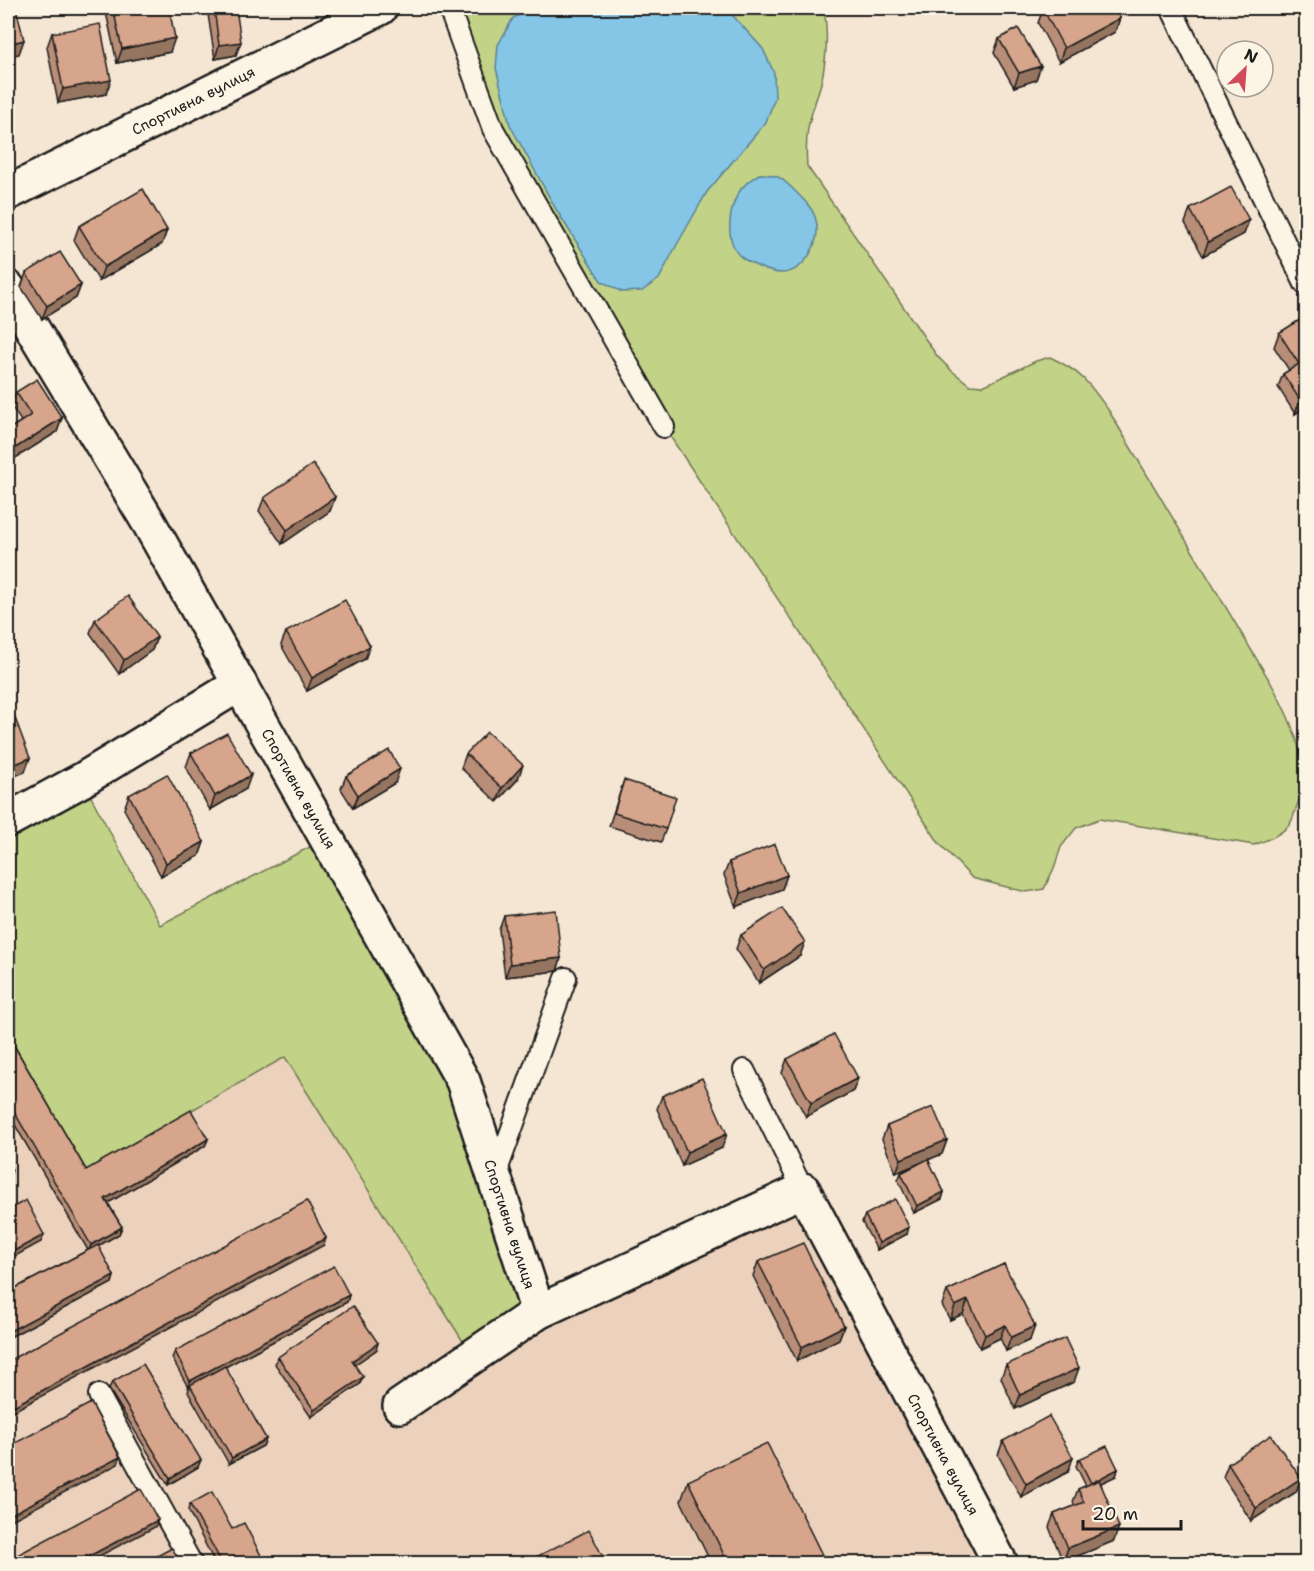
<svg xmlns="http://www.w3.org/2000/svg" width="1314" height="1571" viewBox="0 0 1314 1571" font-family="'Shantell Sans',sans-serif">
<rect width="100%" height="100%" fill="#f5e5d3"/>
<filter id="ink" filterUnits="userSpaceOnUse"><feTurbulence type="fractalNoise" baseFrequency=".0167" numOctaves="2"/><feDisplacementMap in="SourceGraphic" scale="12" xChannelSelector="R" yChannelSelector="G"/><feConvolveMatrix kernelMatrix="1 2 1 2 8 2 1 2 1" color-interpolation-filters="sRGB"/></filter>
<g filter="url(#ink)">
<polygon fill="#ecd2bd" points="8,1040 85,1170 285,1057 464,1342 803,1190 1001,1563 8,1563"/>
<g fill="#c2d287" stroke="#6f7752" stroke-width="1.5">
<path d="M449,8H824C828,32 827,58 821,83C817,98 811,113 808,128C806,141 806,153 807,166L937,356L952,371L970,385L983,386L1036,361L1050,357C1082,372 1089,383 1109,411L1271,683C1291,720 1313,764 1297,806C1295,811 1293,819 1290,824C1281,835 1267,840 1254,845L1099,819L1076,828L1061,847L1054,868L1044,889L1026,892L972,878L939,843L664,427L493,129Z"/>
<polygon points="82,780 160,925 327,838 463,1081 538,1312 464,1343 285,1057 85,1171 8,1040 8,820"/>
</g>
<g fill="#85c5e5" stroke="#5b8195" stroke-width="1.5">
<polygon points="542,8 726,8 763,49 774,73 775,98 766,122 707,192 675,248 659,279 642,291 622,292 601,281 557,211 510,125 496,68 498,45 513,18 532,9"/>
<path d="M759,174C778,174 782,178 795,191C803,199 813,208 816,220C821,241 806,271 783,273C774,273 765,270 757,266C751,263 742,259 738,254C725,238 729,209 739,192C744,184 751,179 759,174Z"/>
</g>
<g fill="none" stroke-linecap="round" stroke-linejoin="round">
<g stroke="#1c1c1c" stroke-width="24">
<g id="lane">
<polyline points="449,8 493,129 664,427"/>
<polyline points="1171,8 1305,284"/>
<polyline points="744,1070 803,1190"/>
<polyline points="495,1176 566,978"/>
<polyline points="99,1395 192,1564"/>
</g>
</g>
<g stroke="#1c1c1c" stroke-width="38">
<g id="street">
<path id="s1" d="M8,193L380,8"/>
<path id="s2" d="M8,288L149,523L463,1081L538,1312"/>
<polyline points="8,820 82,780 240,684"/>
<path id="s3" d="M400,1406L538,1312L803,1190L1001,1564"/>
</g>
</g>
<use href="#lane" stroke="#fcf5e5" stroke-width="20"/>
<use href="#street" stroke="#fcf5e5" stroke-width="33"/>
</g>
<g fill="#b98e78" stroke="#1c1c1c" stroke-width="1.5">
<polygon points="108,8 113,8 170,52 117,63 106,12"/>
<polygon points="207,8 236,8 236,55 215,59"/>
<polygon points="1043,9 1120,18 1115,32 1059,62 1038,23"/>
<polygon points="52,33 106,94 58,103 47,47"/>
<polygon points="999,39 1036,80 1014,87 994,53"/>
<polygon points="1190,209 1249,220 1244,234 1203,256 1185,223"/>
<polygon points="79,226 167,230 162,244 99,281 74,240"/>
<polygon points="26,273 81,285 76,298 42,319 21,287"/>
<polygon points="1306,316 1306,407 1295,414 1278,387 1283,374 1289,370 1274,347 1279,333"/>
<polygon points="16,392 62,418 57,432 9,462 8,461 8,430 21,421 11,406"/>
<polygon points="335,497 330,511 282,544 259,511 264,498"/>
<polygon points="95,620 157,637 152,650 119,674 90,633"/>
<polygon points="286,632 365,659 307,691 281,645"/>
<polygon points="191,753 246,789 210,810 186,767"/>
<polygon points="466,754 518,779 497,802 461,768"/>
<polygon points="346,776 395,783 353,808 341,789"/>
<polygon points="624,780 666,829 661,842 609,826"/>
<polygon points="129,795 204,842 199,856 161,876 124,809"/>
<polygon points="729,862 787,875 782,889 736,907 724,875"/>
<polygon points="504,916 561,958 557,971 505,977 499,930"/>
<polygon points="741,935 800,956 759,983 736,949"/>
<polygon points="8,1035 86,1170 208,1139 205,1146 108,1203 122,1227 119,1234 98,1246 114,1276 112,1283 8,1338 8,1292 88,1250 8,1113"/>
<polygon points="787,1059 858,1078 853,1091 806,1117 782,1073"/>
<polygon points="662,1096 722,1148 682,1166 657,1109"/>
<polygon points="887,1126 947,1140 942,1154 928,1160 944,1192 942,1199 914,1213 898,1180 901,1173 925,1161 896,1173 882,1139"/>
<polygon points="865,1215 907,1234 877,1250 862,1222"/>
<polygon points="758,1262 844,1326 839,1339 797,1361 753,1276"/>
<polygon points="1004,1264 1030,1340 1006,1351 1000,1338 980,1348 963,1314 950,1320 942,1305 947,1291"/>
<polygon points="349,1295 347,1302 225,1367 266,1439 263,1446 229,1464 188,1392 190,1386 188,1387 172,1358 175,1351"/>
<polygon points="376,1350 354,1365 360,1384 311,1417 275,1364 278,1357"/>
<polygon points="1006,1365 1074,1382 1015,1409 1001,1378"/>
<polygon points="112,1382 198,1467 168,1485 109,1389"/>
<polygon points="1003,1441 1068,1472 1021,1497 998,1455"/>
<polygon points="1079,1459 1118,1469 1116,1476 1101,1483 1114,1541 1063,1562 1049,1527 1054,1514 1075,1506 1073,1502 1078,1489 1086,1486 1076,1466"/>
<polygon points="1228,1464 1301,1478 1296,1492 1251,1521 1223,1477"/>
<polygon points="688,1481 826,1563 711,1563 681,1501"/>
<polygon points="190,1504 232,1529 265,1563 215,1563 188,1510"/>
</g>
<g fill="#967461" stroke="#1c1c1c" stroke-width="1.5">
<polygon points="1120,18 1115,32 1059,62 1064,48"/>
<polygon points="175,38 170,52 117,63 122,49"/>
<polygon points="24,40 19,54 8,56 8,44"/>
<polygon points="241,42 236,55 215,59 219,45"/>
<polygon points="1041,66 1036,80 1014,87 1019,73"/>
<polygon points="111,80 106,94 58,103 63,89"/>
<polygon points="1249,220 1244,234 1203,256 1208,242"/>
<polygon points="167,230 162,244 99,281 104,267"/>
<polygon points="81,285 76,298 42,319 47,306"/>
<polygon points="1306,396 1306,407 1295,414 1300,400"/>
<polygon points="62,418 57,432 9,462 14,449"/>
<polygon points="335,497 330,511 282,544 287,530"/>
<polygon points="157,637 152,650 119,674 124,660"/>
<polygon points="370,646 365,659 307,691 312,678"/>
<polygon points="30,758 25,772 8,779 8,767"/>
<polygon points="523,765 518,779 497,802 502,788"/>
<polygon points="400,769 395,783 353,808 358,795"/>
<polygon points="251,775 246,789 210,810 215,796"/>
<polygon points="204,842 199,856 161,876 166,863"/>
<polygon points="787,875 782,889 736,907 741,893"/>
<polygon points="805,942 800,956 759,983 764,970"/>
<polygon points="561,958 557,971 505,977 510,964"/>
<polygon points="858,1078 853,1091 806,1117 811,1103"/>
<polygon points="727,1134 722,1148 682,1166 687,1152"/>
<polygon points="208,1139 205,1146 103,1206 105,1199"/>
<polygon points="947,1140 942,1154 896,1173 901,1159"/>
<polygon points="12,1170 10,1176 8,1178 8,1172"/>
<polygon points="944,1192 942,1199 914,1213 917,1206"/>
<polygon points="122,1227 119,1234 88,1252 91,1245"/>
<polygon points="909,1227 907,1234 877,1250 879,1243"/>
<polygon points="44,1235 41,1242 8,1260 8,1254"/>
<polygon points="326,1238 324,1245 8,1414 8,1409"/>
<polygon points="114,1276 112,1283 8,1338 8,1332"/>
<polygon points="349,1295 347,1302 188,1387 190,1381"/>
<polygon points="968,1300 963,1314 950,1320 955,1306"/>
<polygon points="1005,1325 1000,1338 980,1348 985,1335"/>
<polygon points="844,1326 839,1339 797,1361 802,1347"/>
<polygon points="1035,1326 1030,1340 1006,1351 1011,1337"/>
<polygon points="378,1343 376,1350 350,1368 352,1361"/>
<polygon points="1079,1368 1074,1382 1015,1409 1020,1395"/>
<polygon points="363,1377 360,1384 311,1417 314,1410"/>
<polygon points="266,1439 263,1446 229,1464 232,1458"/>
<polygon points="120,1457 118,1464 8,1522 8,1516"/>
<polygon points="1073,1458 1068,1472 1021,1497 1026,1484"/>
<polygon points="201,1460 198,1467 168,1485 170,1478"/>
<polygon points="1118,1469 1116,1476 1088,1489 1091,1483"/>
<polygon points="1301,1478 1296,1492 1251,1521 1256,1508"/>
<polygon points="158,1520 155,1527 86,1563 76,1563"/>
<polygon points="1119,1527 1114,1541 1063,1562 1068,1548"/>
</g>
<g fill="#d7a58b" stroke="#1c1c1c" stroke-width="1.5">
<polygon points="8,8 16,8 24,40 8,44"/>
<polygon points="113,8 169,8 175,38 122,49"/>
<polygon points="214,8 236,8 241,42 219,45"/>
<polygon points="1046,8 1114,8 1120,18 1064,48 1043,9"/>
<polygon points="100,24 111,80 63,89 52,33"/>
<polygon points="1018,28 1041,66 1019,73 999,39"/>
<polygon points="1231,187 1249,220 1208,242 1190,209"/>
<polygon points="143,189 167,230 104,267 79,226"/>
<polygon points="60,252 81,285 47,306 26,273"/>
<polygon points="1306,316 1306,396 1300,400 1283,374 1299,364 1279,333"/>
<polygon points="37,379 62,418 14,449 8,439 8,430 31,415 16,392"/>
<polygon points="313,464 335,497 287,530 264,498"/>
<polygon points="128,596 157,637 124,660 95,620"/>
<polygon points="345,600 370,646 312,678 286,632"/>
<polygon points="12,710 30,758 8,767 8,711"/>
<polygon points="487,732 523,765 502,788 466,754"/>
<polygon points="227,733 251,775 215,796 191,753"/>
<polygon points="389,750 400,769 358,795 346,776"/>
<polygon points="167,774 204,842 166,863 129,795"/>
<polygon points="624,780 676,797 666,829 614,813"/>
<polygon points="775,844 787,875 741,893 729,862"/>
<polygon points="782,908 805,942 764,970 741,935"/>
<polygon points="556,910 561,958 510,964 504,916"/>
<polygon points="834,1034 858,1078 811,1103 787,1059"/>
<polygon points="8,1035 86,1170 191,1110 208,1139 105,1199 122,1227 91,1245 8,1101"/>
<polygon points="702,1078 727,1134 687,1152 662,1096"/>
<polygon points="933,1107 947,1140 901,1159 887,1126"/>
<polygon points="928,1159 944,1192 917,1206 901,1173"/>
<polygon points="8,1161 12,1170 8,1172"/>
<polygon points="895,1199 909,1227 879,1243 865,1215"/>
<polygon points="26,1200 44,1235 8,1254 8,1210"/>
<polygon points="307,1201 326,1238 8,1409 8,1361"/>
<polygon points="803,1243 844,1326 802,1347 758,1262"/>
<polygon points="98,1245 114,1276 8,1332 8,1292"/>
<polygon points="1004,1264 1035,1326 1011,1337 1005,1325 985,1335 968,1300 955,1306 947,1291"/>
<polygon points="334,1266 349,1295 190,1381 175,1351"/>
<polygon points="353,1306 378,1343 352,1361 363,1377 314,1410 278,1357"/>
<polygon points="1065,1338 1079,1368 1020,1395 1006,1365"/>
<polygon points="143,1364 201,1460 170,1478 112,1382"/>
<polygon points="225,1366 266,1439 232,1458 190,1385"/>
<polygon points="91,1403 120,1457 8,1516 8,1447"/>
<polygon points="1049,1416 1073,1458 1026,1484 1003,1441"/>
<polygon points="1271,1435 1301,1478 1256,1508 1228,1464"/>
<polygon points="767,1443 826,1563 728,1563 688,1481"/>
<polygon points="1107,1446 1118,1469 1091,1483 1079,1459"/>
<polygon points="1099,1480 1119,1527 1068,1548 1054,1514 1084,1502 1078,1489"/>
<polygon points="141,1489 158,1520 76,1563 8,1563 8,1560"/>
<polygon points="212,1492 232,1529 244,1523 265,1563 222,1563 190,1504"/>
<polygon points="589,1530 606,1563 534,1563 532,1559"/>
<polygon points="172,1548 181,1563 144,1563"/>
</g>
</g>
<g text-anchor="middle" stroke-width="6" stroke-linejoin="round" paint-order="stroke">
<g font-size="15" fill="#1c1c1c" stroke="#fcf5e5">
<text dy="5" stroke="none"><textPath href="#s1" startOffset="207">Спортивна вулиця</textPath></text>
<text dy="5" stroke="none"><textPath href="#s2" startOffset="579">Спортивна вулиця</textPath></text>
<text dy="5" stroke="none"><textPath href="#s2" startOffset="1065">Спортивна вулиця</textPath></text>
<text dy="5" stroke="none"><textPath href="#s3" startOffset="758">Спортивна вулиця</textPath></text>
</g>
</g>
<rect width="1314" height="1571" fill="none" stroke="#fcf5e5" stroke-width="30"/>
<rect x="15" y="15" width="1284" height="1541" fill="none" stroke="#1c1c1c" stroke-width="2" filter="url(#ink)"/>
<g transform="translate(1245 69) rotate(25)"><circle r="28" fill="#fcf5e5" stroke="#a29e95" stroke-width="1.5"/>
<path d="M0-4.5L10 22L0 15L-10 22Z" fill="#d1495b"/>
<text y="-9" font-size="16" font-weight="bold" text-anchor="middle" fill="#1c1c1c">N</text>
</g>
<path d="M1083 1520v9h98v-9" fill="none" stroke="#1c1c1c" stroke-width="3"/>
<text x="1092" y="1520" font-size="18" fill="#1c1c1c" stroke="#fcf5e5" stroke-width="4.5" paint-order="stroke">20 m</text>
</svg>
